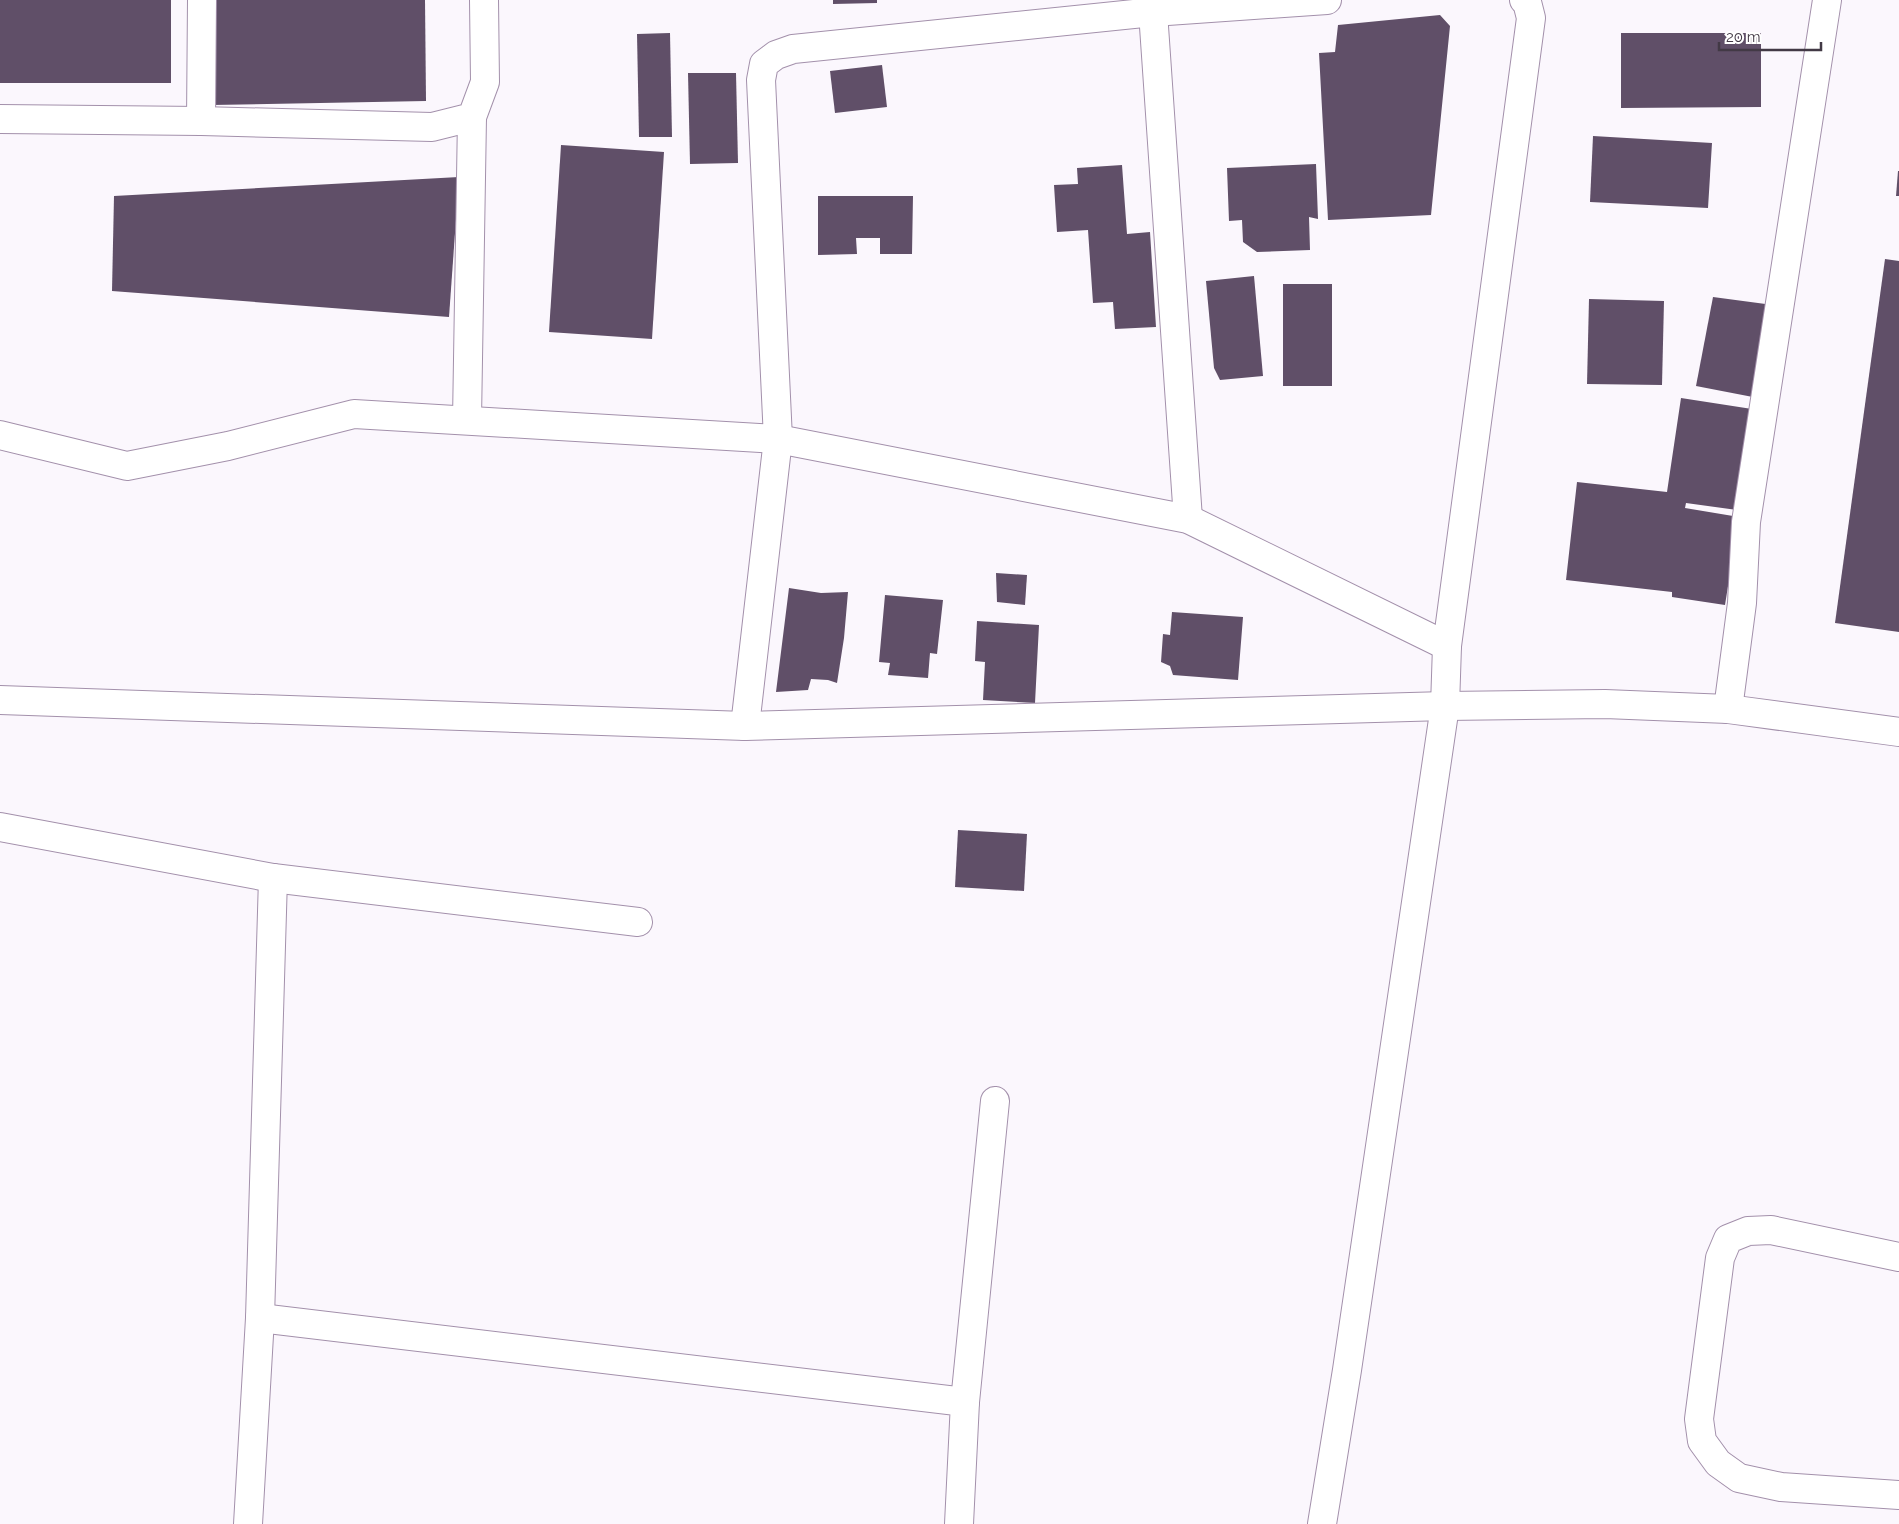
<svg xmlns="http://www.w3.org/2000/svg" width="1899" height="1524" viewBox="0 0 1899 1524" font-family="Raleway,sans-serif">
<rect width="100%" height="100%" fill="#fbf7fd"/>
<g fill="#604f68">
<rect x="0" y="0" width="171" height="83"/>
<polygon points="210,0 425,0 426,101 212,105"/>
<polygon points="833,0 877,0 877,3 833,4"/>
<polygon points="1440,15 1450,26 1431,215 1328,220 1319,53 1335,52 1338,25"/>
<polygon points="670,33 672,137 639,137 637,34"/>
<polygon points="1621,33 1761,33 1761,107 1621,108"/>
<polygon points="882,65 887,107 835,113 830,71"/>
<polygon points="688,73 736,73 738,163 690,164"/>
<polygon points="1593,136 1712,143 1708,208 1590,202"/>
<polygon points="561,145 664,152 652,339 549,332"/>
<polygon points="1316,164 1318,219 1309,217 1310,250 1257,252 1243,242 1242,220 1229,221 1227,168"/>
<polygon points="1122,165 1127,234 1150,232 1156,327 1115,329 1113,302 1093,303 1088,230 1057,232 1054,185 1078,184 1077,168"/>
<polygon points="1898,171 1899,171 1899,196 1896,196"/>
<polygon points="459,177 449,317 112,291 114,196"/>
<polygon points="818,196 913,196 912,254 880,254 880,238 856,238 857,254 818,255"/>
<polygon points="1885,259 1899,261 1899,632 1835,623"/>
<polygon points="1254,276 1263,376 1220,380 1214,368 1206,281"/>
<rect x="1283" y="284" width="49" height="102"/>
<polygon points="1713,297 1773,305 1758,398 1696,386"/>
<polygon points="1589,299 1664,301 1662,385 1587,384"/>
<polygon points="1681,398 1752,409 1737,510 1686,503 1685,508 1739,517 1725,605 1672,597 1672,592 1566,580 1577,482 1667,492"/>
<polygon points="996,573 1027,575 1025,605 997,602"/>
<polygon points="789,588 821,593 848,592 844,638 837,683 828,680 811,679 808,690 776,692"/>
<polygon points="885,595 943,600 937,654 930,653 928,678 888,675 890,663 879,662"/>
<polygon points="1172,612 1243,617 1238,680 1173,675 1170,666 1161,662 1163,634 1170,635"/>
<polygon points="977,621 1039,625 1035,703 983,700 985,662 975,661"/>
<polygon points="958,830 1027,834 1024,891 955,887"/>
</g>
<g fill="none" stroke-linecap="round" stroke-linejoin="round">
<g stroke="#a390ab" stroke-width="30">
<g id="minor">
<polyline points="1153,12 1188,519"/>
<polyline points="0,119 201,121 432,127 472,117 485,82 484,0"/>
<polyline points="201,121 202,0"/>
<polyline points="467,420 472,117"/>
<polyline points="0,435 127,466 228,446 354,414 778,439 1188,519 1447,646"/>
<polyline points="0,700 745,726 1445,706 1605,704 1728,709 1899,732"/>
<polyline points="1728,709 1742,603 1746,522 1827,0"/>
<polyline points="745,726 778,439 761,80 764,64 776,55 793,49 1153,12 1327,0"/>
<polyline points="0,827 273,878 638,922"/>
<polyline points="1899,1257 1771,1230 1748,1231 1728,1239 1720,1258 1699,1419 1702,1441 1718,1463 1739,1478 1781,1487 1899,1495"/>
<polyline points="260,1318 965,1402 959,1524"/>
<polyline points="965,1402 995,1101"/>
<polyline points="248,1524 260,1318 273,878"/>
<polyline points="1322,1524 1347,1370 1445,706 1447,646 1531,18 1527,2 1524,0"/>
</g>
</g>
<use href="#minor" stroke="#fff" stroke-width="28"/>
</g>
<path d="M1719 42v8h102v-8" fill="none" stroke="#423945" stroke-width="2.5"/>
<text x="1726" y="42" font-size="15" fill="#423945" stroke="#ffffff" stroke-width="4" paint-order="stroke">20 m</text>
</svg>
